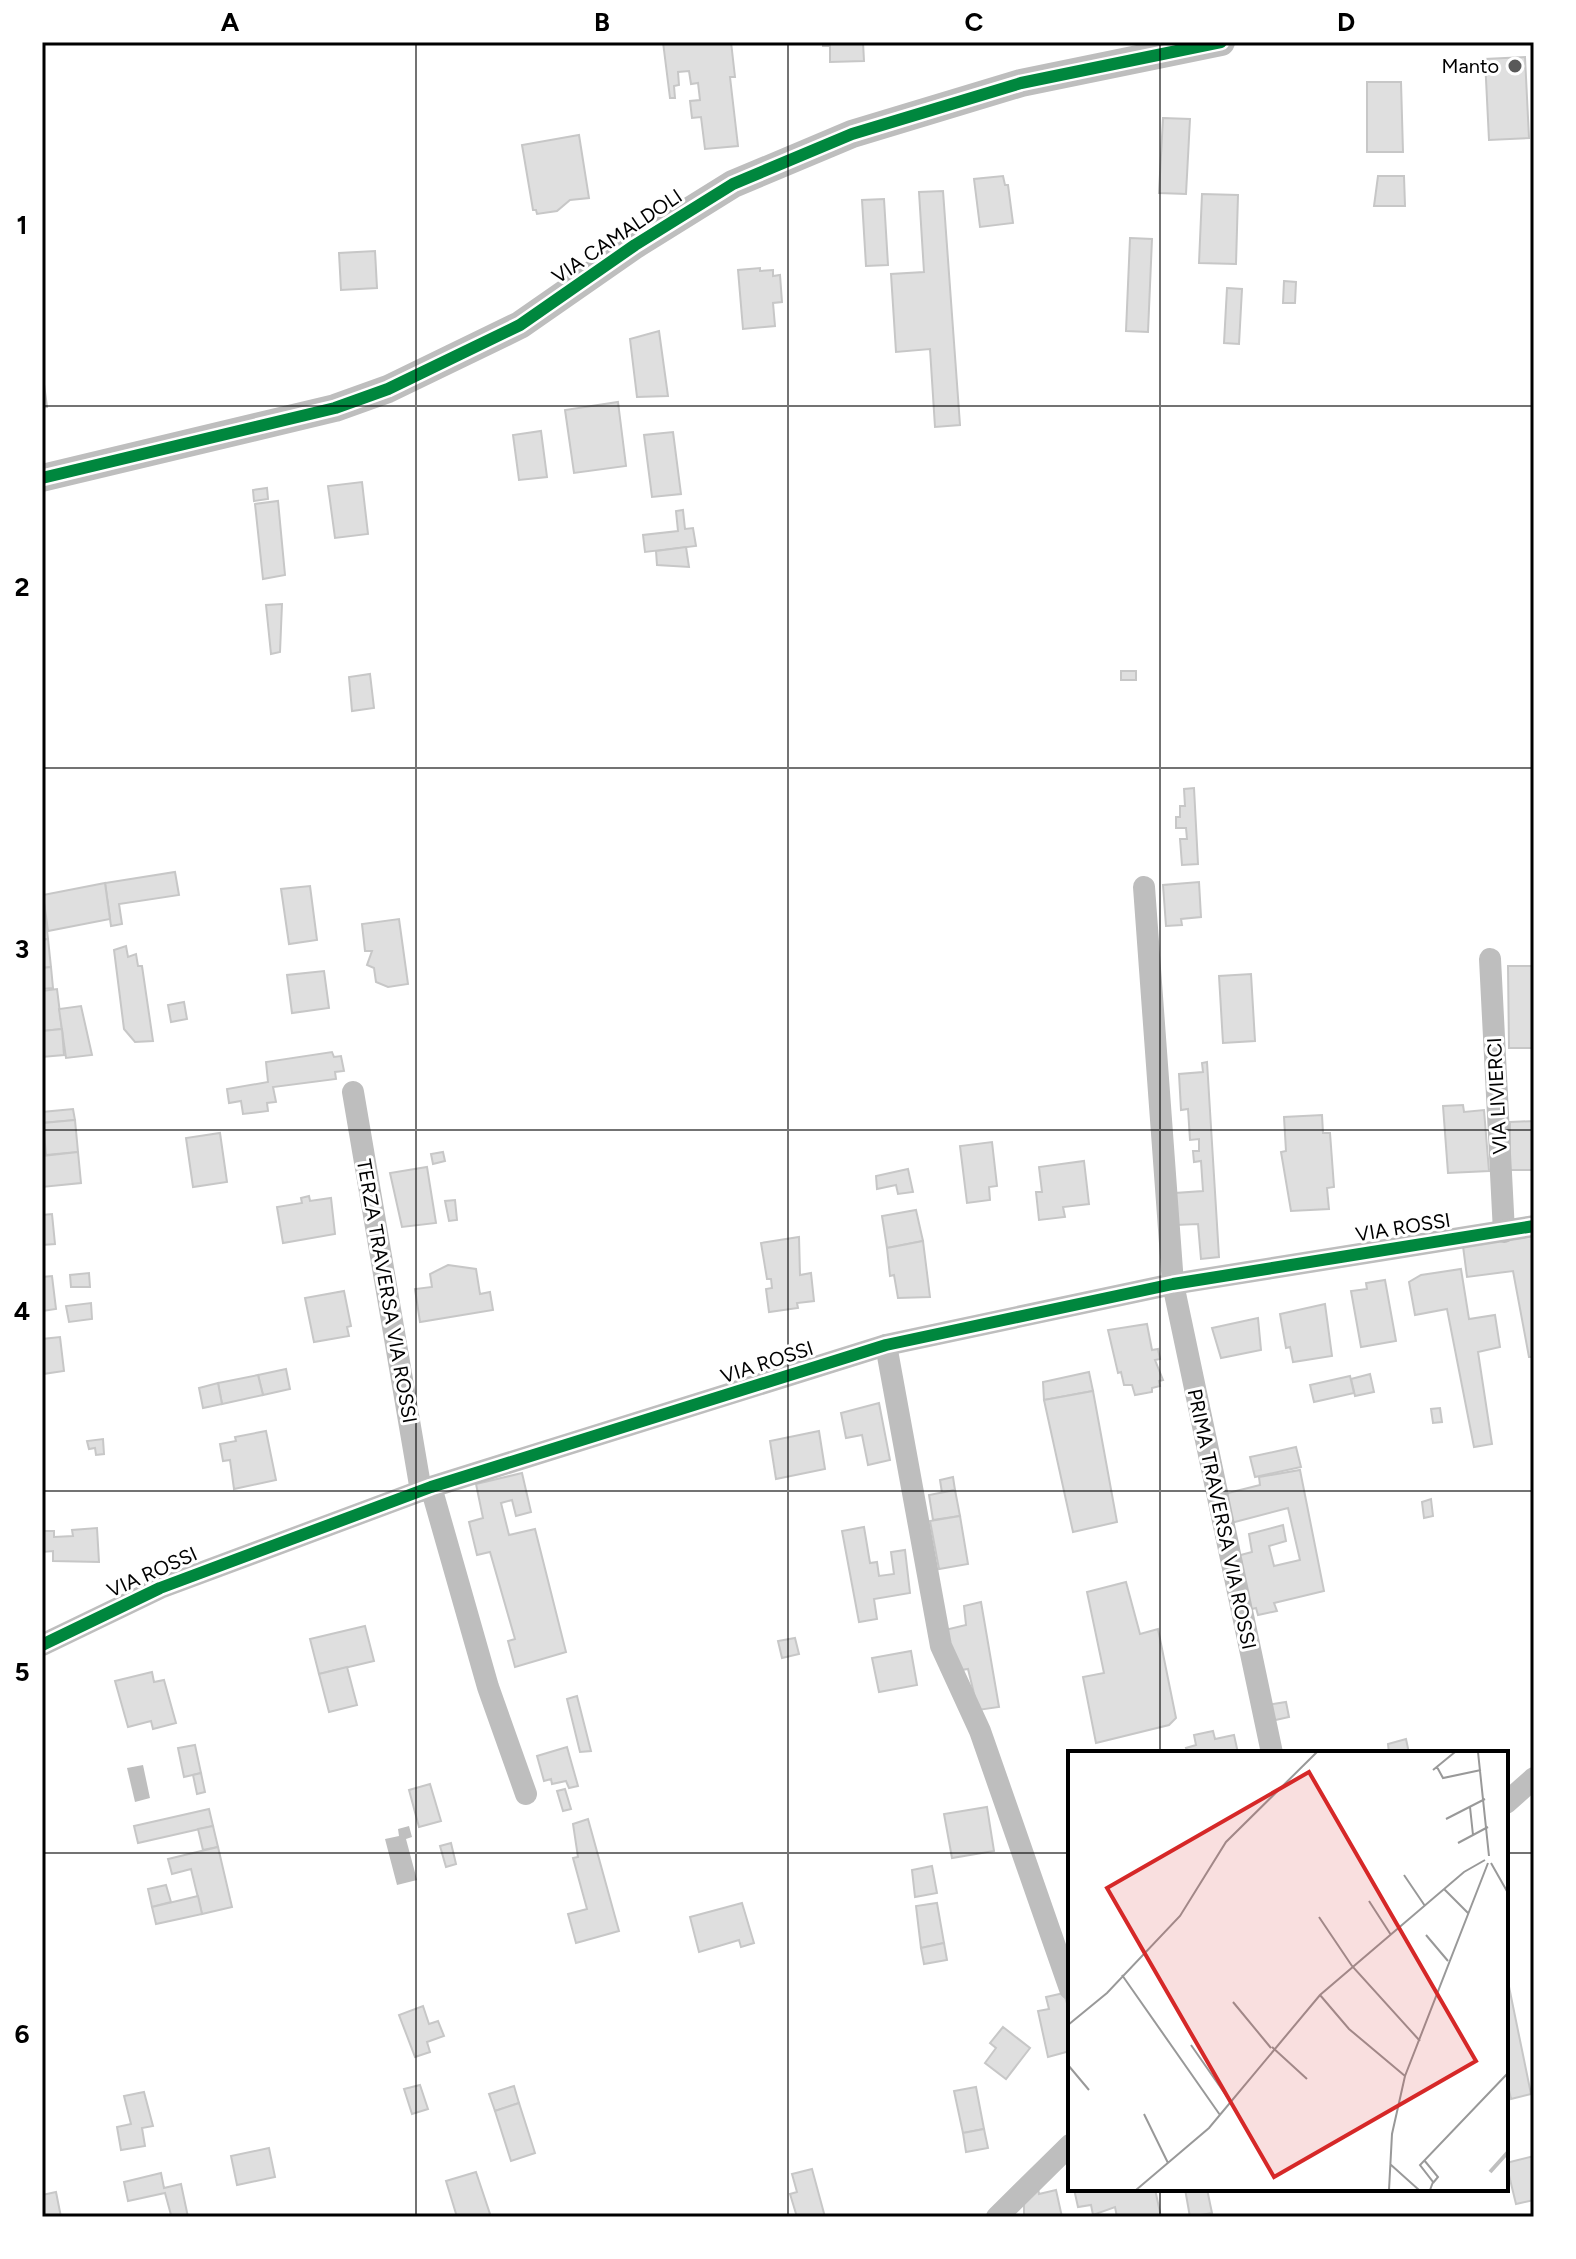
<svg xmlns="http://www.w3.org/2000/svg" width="1576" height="2259" viewBox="0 0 1576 2259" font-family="Figtree,sans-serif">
<rect width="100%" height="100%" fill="#fff"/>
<g fill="#bfbfbf">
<polygon points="143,1765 150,1798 135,1802 127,1768"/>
<polygon points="409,1826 412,1837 406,1839 417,1880 397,1885 385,1839 399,1836 398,1829"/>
</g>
<g fill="#dfdfdf" stroke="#c7c7c7" stroke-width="2">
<polygon points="663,42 731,42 735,77 730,77 738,146 705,149 701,117 692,118 690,101 700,100 698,83 691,84 689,71 678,72 679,85 674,86 675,98 670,98"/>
<polygon points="823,42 863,42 864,61 830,62 830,46 823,46"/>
<polygon points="1525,57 1529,138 1489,140 1485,59"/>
<polygon points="1367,82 1401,82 1403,152 1367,152"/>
<polygon points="1163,118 1190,119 1186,194 1159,193"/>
<polygon points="579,135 589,198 570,200 557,211 537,214 536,210 533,210 522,145"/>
<polygon points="1003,176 1005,185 1008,185 1013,223 980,227 974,179"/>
<polygon points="1378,176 1404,176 1405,206 1374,206"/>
<polygon points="943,191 960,425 935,427 930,349 896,352 891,274 924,272 919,192"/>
<polygon points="1202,194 1238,195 1236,264 1199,263"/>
<polygon points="884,199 888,265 866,266 862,200"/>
<polygon points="1130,238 1152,239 1148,332 1126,331"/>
<polygon points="375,251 377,288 341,290 339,253"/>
<polygon points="760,268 760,271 773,270 773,276 780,275 782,302 773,303 775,326 743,329 738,270"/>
<polygon points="1284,281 1296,282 1295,303 1283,303"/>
<polygon points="1227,288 1242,289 1239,344 1224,343"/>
<polygon points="659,331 668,396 637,397 630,339"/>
<polygon points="42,369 47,407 42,408"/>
<polygon points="618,402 626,466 574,473 565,410"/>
<polygon points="541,431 547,477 519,480 513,435"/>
<polygon points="673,432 681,494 652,497 644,435"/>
<polygon points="362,482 368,534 335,538 328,486"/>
<polygon points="267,488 268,499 254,501 253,490"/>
<polygon points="278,501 285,575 263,579 255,504"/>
<polygon points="683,510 685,529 693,528 696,546 645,552 643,535 678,531 676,511"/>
<polygon points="686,547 689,567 657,565 656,551"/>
<polygon points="282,604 280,652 271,654 266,605"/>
<rect x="1121" y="671" width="15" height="9"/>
<polygon points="370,674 374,708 352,711 349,677"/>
<polygon points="1194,788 1198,864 1182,865 1180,839 1187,839 1186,828 1176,828 1176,817 1180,817 1180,806 1185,806 1184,789"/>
<polygon points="175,872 179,895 119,904 122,924 111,926 105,883"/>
<polygon points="1199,882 1201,917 1181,919 1182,925 1166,926 1163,885"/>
<polygon points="105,883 110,919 48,931 43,895"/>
<polygon points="310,886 317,940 289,944 281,889"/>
<polygon points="43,895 48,939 42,940 42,895"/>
<polygon points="399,919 408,984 388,987 376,982 374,968 367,965 372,951 365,951 362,924"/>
<polygon points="48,939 51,967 42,968 42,940"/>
<polygon points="126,946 128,957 136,954 138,966 142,966 153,1041 135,1042 124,1029 114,950"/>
<polygon points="1508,966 1534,966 1534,1048 1509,1048"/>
<polygon points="51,967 53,988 42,989 42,968"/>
<polygon points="324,971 329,1008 292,1013 287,975"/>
<polygon points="1251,974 1255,1041 1223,1043 1219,976"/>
<polygon points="57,989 62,1029 42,1031 42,991"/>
<polygon points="184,1002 187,1019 171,1022 168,1005"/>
<polygon points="81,1006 92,1055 66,1058 59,1009"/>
<polygon points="62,1029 64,1055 42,1057 42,1031"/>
<polygon points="332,1052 334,1057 341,1056 344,1071 335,1072 336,1079 273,1087 276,1102 267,1103 268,1111 243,1114 241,1101 229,1103 227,1089 268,1082 266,1062"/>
<polygon points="1207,1062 1219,1257 1201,1259 1198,1224 1176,1225 1175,1193 1203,1191 1201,1161 1194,1162 1193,1151 1199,1151 1199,1139 1190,1140 1188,1109 1181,1110 1179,1074 1203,1072 1202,1063"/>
<polygon points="1463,1105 1464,1112 1484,1110 1489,1171 1448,1173 1443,1106"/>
<polygon points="73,1109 75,1120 42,1123 42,1112"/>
<polygon points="1322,1115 1323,1133 1330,1133 1334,1187 1327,1188 1329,1209 1291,1211 1281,1152 1286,1151 1284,1117"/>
<polygon points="75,1120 78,1152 46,1155 43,1123"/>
<polygon points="1534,1121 1534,1170 1510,1170 1510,1122"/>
<polygon points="220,1133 227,1182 193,1187 186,1138"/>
<polygon points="992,1142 997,1186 989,1187 990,1200 967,1203 960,1146"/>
<polygon points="78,1152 81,1183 42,1187 42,1156"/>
<polygon points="443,1152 445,1161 433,1164 431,1154"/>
<polygon points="1084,1161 1089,1204 1063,1207 1065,1217 1039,1220 1036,1192 1042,1192 1039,1167"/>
<polygon points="427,1167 436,1223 402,1227 390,1173"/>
<polygon points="908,1169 913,1192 898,1194 896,1185 877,1189 876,1176"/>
<polygon points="309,1196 310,1201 331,1198 335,1234 283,1243 277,1207 302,1203 301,1198"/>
<polygon points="455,1200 457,1220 449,1221 445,1201"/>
<polygon points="916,1210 923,1241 887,1248 882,1216"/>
<polygon points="52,1214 55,1244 42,1245 42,1215"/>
<polygon points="1534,1236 1534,1357 1529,1357 1513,1271 1467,1277 1463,1246"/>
<polygon points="799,1237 800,1275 811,1273 814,1301 797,1303 798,1308 769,1312 766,1289 772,1288 771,1279 767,1279 761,1243"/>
<polygon points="923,1241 930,1297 898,1298 894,1275 890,1276 887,1248"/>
<polygon points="448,1265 476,1269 480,1294 490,1292 493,1310 420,1322 415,1289 432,1287 430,1274"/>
<polygon points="1461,1269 1469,1319 1495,1315 1500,1347 1478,1352 1492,1444 1474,1447 1447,1309 1415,1315 1409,1282 1421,1275"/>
<polygon points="89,1273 90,1287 71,1287 70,1275"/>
<polygon points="52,1276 56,1309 42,1311 42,1277"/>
<polygon points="1385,1280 1396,1341 1361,1347 1351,1291 1367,1289 1366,1283"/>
<polygon points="344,1291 351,1326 347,1327 349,1336 314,1342 305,1298"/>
<polygon points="91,1303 92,1319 69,1322 66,1306"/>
<polygon points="1325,1304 1332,1356 1293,1362 1290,1347 1286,1348 1280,1314"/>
<polygon points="1258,1318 1261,1350 1221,1358 1212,1328"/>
<polygon points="1147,1324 1152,1350 1158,1349 1160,1359 1155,1360 1163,1380 1159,1381 1160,1386 1152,1388 1152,1392 1135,1395 1132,1385 1124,1385 1121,1372 1118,1373 1108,1330"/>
<polygon points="60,1337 64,1371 43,1374 42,1339"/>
<polygon points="286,1369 290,1389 263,1395 258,1375"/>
<polygon points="1089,1372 1093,1391 1044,1400 1043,1382"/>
<polygon points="1370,1374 1374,1392 1355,1396 1351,1379"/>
<polygon points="258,1375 263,1395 222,1404 218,1383"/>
<polygon points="1350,1376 1354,1393 1314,1402 1310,1385"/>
<polygon points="218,1383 222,1404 203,1408 199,1388"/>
<polygon points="1093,1391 1117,1522 1073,1532 1044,1400"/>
<polygon points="879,1403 890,1460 868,1465 862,1435 846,1438 841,1413"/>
<polygon points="1440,1408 1442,1422 1433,1423 1431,1409"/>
<polygon points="266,1431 276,1480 234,1489 230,1460 223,1461 220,1444 236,1441 235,1437"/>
<polygon points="819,1431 825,1469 776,1479 770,1441"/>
<polygon points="103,1439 104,1454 96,1455 95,1448 89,1449 87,1441"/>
<polygon points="1296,1447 1301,1467 1255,1477 1250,1457"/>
<polygon points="1300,1470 1324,1591 1274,1603 1277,1611 1258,1615 1256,1608 1248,1610 1237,1556 1252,1552 1249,1534 1283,1525 1286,1541 1269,1546 1274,1566 1300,1560 1288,1508 1231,1523 1224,1494 1260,1485 1259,1477"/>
<polygon points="522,1473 531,1512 516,1516 512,1500 501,1503 509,1535 535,1529 566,1652 515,1667 508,1641 515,1639 490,1552 477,1555 469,1522 483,1518 476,1484"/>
<polygon points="953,1477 955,1490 942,1493 940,1480"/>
<polygon points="955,1490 960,1516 933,1520 929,1495"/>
<polygon points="1431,1499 1433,1516 1424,1518 1422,1502"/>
<polygon points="960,1516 968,1564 939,1569 930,1521"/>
<polygon points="864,1527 870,1563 877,1562 879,1576 894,1574 891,1552 905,1550 910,1593 874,1599 877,1619 859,1622 842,1531"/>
<polygon points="97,1528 99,1562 53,1561 53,1551 42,1552 42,1531 54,1531 54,1537 73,1536 72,1530"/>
<polygon points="1126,1582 1140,1634 1158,1629 1176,1718 1169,1725 1096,1743 1083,1677 1104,1673 1087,1592"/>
<polygon points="981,1602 999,1707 978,1710 968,1669 955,1671 945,1630 966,1625 964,1606"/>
<polygon points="365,1626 374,1661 319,1674 310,1639"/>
<polygon points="795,1638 799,1654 782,1658 778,1641"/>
<polygon points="911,1651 917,1685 879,1692 872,1658"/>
<polygon points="347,1667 357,1705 329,1712 319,1674"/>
<polygon points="152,1672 154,1682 164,1680 176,1723 153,1729 151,1721 128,1727 115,1681"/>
<polygon points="577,1696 591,1751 580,1752 567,1699"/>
<polygon points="1286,1702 1289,1717 1271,1721 1267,1705"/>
<polygon points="1213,1731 1215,1739 1234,1735 1238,1753 1188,1753 1186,1748 1196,1745 1194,1735"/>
<polygon points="1406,1739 1409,1753 1389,1753 1388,1744"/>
<polygon points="195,1745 201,1773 184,1777 178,1748"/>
<polygon points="567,1747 578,1786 569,1788 566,1781 552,1784 551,1779 544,1781 537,1756"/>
<polygon points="201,1773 205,1792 197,1794 193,1775"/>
<polygon points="430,1784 441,1821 419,1827 409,1790"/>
<polygon points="565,1789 571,1809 563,1811 557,1791"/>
<polygon points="987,1807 994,1851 952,1858 944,1814"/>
<polygon points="209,1809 213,1826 138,1843 134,1826"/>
<polygon points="588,1819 619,1931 576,1943 568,1914 587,1909 573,1858 578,1857 573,1824"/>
<polygon points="213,1826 218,1847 203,1850 198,1829"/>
<polygon points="451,1843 456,1864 446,1867 440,1846"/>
<polygon points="218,1847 232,1907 202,1914 191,1869 172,1874 168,1859"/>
<polygon points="932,1866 937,1893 915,1897 912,1870"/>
<polygon points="166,1885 171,1902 152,1907 148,1889"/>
<polygon points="198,1896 202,1914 156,1924 152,1907"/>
<polygon points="742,1903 754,1943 741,1947 739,1940 699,1952 690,1917"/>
<polygon points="937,1903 944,1943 921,1948 916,1906"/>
<polygon points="944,1943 947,1960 924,1964 921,1948"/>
<polygon points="1506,1972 1531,2094 1511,2099 1506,2077"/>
<polygon points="1064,1993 1070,2014 1070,2051 1048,2057 1038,2011 1049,2009 1046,1997"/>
<polygon points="423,2006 429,2024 438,2021 444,2036 427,2042 430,2052 415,2057 399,2015"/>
<polygon points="1003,2027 1030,2048 1006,2079 985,2063 996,2048 990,2043"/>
<polygon points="420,2085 428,2109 412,2114 404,2089"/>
<polygon points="514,2086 519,2103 495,2111 489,2094"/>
<polygon points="976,2087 984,2129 963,2133 954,2091"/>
<polygon points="144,2092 153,2126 142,2128 145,2146 121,2150 117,2127 131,2124 124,2096"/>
<polygon points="519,2103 535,2153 511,2161 495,2111"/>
<polygon points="984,2129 988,2148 966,2152 963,2133"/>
<polygon points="269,2148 275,2177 237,2185 231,2156"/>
<polygon points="1534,2156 1534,2200 1516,2204 1506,2163"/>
<polygon points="812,2169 825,2217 797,2217 790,2194 797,2192 792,2174"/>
<polygon points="476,2172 491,2217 457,2217 446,2181"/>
<polygon points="161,2173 164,2188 181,2184 188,2217 163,2217 171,2215 165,2193 128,2201 124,2182"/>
<polygon points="1038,2189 1039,2194 1056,2190 1062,2217 1024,2217 1024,2204"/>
<polygon points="1074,2189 1155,2189 1161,2217 1117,2217 1115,2207 1093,2215 1091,2205 1078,2207"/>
<polygon points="1185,2189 1207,2189 1212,2213 1190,2217"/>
<polygon points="56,2192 61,2217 42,2217 42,2195"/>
</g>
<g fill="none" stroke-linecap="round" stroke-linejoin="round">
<g stroke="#bebebe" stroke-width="22">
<polyline points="1144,887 1173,1284 1272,1753"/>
<polyline points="1490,959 1504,1232"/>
<polyline points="353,1092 421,1491"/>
<polyline points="886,1345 941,1646 980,1731 1070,1989"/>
<polyline points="431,1487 488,1687 526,1794"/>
<polyline points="42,1645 160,1588 431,1487 886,1345 1173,1284 1534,1226"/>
<polyline points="1506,1803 1534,1778"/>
<polyline points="997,2217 1070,2145"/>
</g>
<polyline stroke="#bebebe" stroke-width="28" points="42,478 335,408 388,389 520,325 635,245 733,184 852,134 1021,83 1221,42"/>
<g stroke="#fff" stroke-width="17">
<g id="cycleway">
<polyline points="42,478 335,408 388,389 520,325 635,245 733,184 852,134 1021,83 1221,42"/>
<polyline points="42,1645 160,1588 431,1487 886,1345 1173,1284 1534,1226"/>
</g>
</g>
<use href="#cycleway" stroke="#00873e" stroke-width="12"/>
</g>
<path fill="none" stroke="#000" stroke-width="2" stroke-opacity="0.55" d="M416,42V2217M788,42V2217M1160,42V1753M42,406H1534M42,768H1534M42,1130H1534M42,1491H1534M42,1853H1070M1506,1853H1534M1160,2189V2217"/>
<circle fill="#595959" stroke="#fff" stroke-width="3" cx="1515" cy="66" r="8"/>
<g text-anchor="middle" stroke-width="6" stroke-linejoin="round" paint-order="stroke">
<g font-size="20" fill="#000" stroke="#fff" text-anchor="end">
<text x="1499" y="73">Manto</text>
</g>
<g font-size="20" fill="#000" stroke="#fff">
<text transform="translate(617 236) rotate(-34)" y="7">VIA CAMALDOLI</text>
<text transform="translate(1497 1096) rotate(-93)" y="7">VIA LIVIERCI</text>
<text transform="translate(1403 1227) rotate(-9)" y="7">VIA ROSSI</text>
<text transform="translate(387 1291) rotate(80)" y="7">TERZA TRAVERSA VIA ROSSI</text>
<text transform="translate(767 1362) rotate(-18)" y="7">VIA ROSSI</text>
<text transform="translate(1222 1519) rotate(78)" y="7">PRIMA TRAVERSA VIA ROSSI</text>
<text transform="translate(152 1572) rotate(-24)" y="7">VIA ROSSI</text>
</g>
</g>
<g transform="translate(1068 1751)">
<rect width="440" height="440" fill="#fff"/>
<path fill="none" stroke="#bfbfbf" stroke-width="4" d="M422,421L440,401"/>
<path fill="none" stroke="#999" stroke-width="2" d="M410,1L421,105M369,16L375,27L413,19M365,19L387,1M402,56L405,84M378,68L417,48M390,92L420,76M423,112L440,142M336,124L357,155M376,138L400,162M301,150L323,184M251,166L284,215L352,290M358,184L380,210M54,224L152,364M252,244L281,278L337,325M165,251L203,297M0,274L39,242L112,165L158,91L249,1M123,294L162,350M204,296L239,328M0,314L21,339M76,363L100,412M356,409L370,426L365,432M322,413L351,439M68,439L141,377L252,244L396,121L417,109M321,439L324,383L337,325L420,112M362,439L365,431L352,414L440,322"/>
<path fill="#d62828" fill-opacity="0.15" stroke="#d62828" stroke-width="4" d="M241,21L408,310L206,426L39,137Z"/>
<rect width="440" height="440" fill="none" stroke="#000" stroke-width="4"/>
</g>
<rect width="1576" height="2259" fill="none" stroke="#ffffff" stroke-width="88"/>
<rect x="44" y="44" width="1488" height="2171" fill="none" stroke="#000" stroke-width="3"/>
<g font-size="26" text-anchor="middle" font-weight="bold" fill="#000">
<text x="230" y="31">A</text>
<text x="602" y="31">B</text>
<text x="974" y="31">C</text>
<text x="1346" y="31">D</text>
<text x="22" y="234">1</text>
<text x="22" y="596">2</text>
<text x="22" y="958">3</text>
<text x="22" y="1320">4</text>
<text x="22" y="1681">5</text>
<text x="22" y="2043">6</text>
</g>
</svg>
